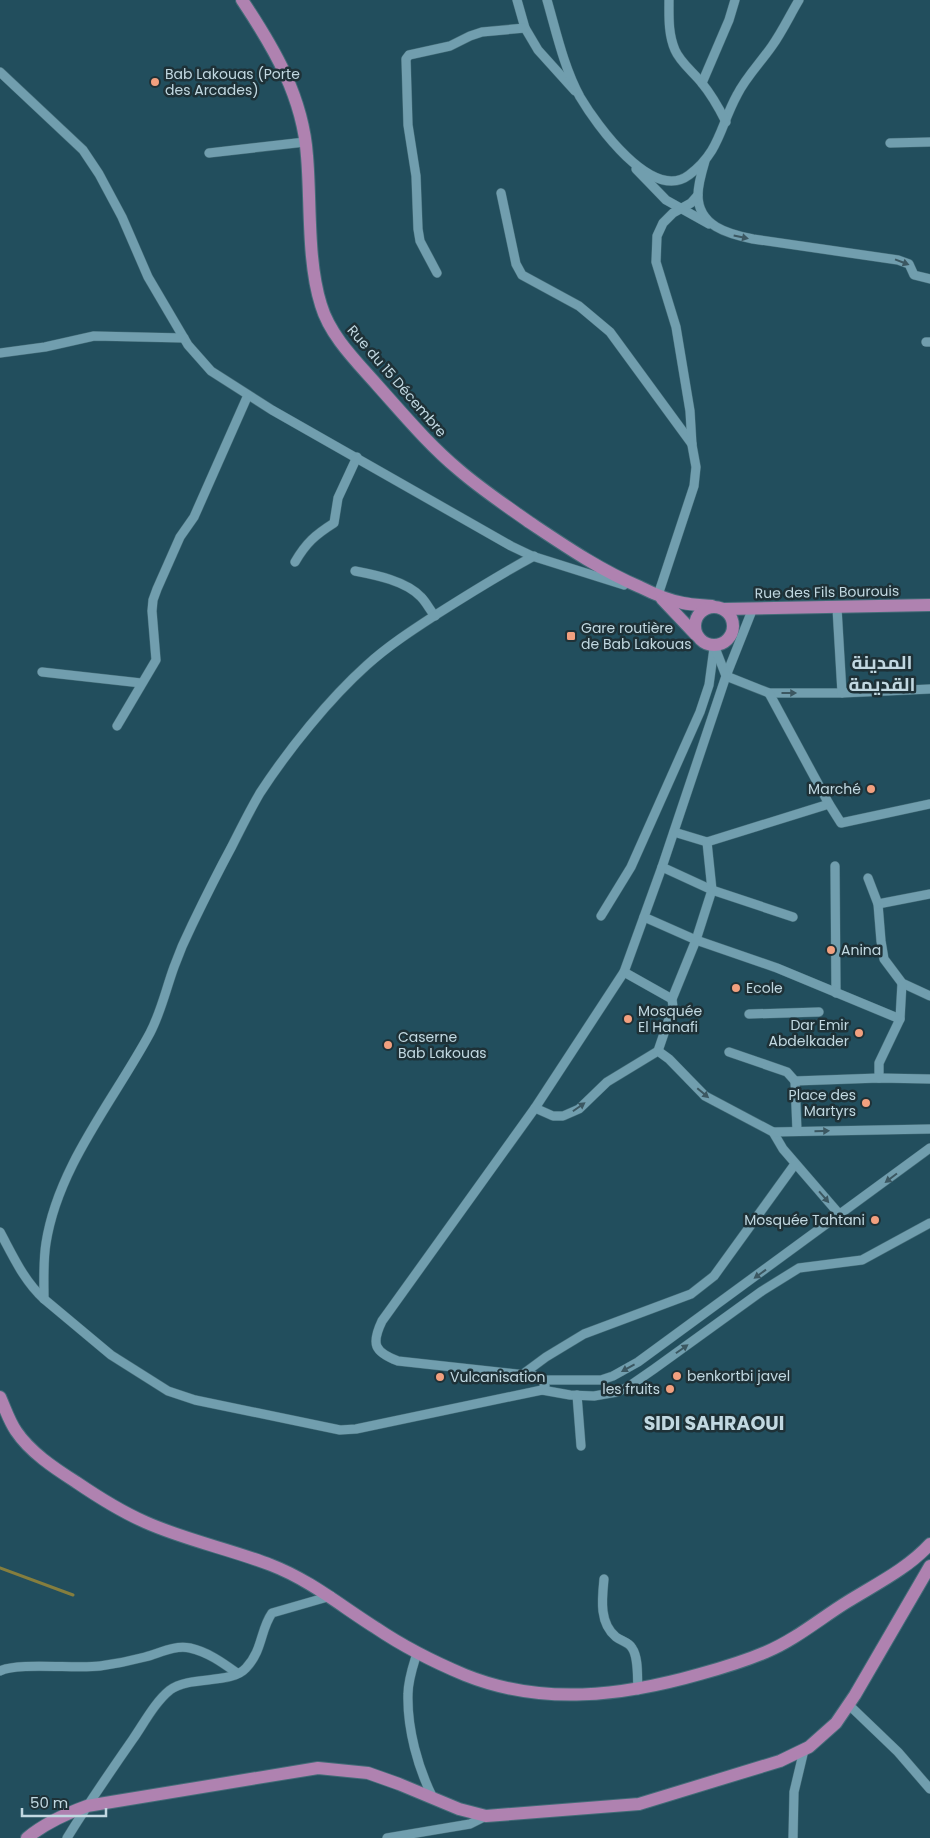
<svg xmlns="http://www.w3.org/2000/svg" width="930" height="1838" viewBox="0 0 930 1838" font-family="Poppins,Cairo,sans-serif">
<rect width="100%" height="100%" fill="#224e5d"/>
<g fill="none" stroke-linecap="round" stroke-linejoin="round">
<polyline stroke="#857e3e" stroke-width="3" points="0,1568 73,1595"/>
<g stroke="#436b77" stroke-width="10">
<g id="minor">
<polyline points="517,0 525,28 538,50 575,91"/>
<path d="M547,0C556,31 564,68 580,97C596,124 652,203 689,175C720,152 720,126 737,95C746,77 761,62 772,46C782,32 790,15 799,0"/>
<path d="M669,0C669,16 668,34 675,50C680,62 693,72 701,82C711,94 719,108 726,122"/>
<polyline points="0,72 83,150 99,174 122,217 148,277 188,345 211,371 272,410 511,546 532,556 624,585"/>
<polyline points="702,83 729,20 735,0"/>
<polyline points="890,143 930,142"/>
<polyline points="209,153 305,142"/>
<path d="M705,161C702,171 698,184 698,195C698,226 728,234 753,239L898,260L909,264L914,275L930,279"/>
<polyline points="636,169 666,200 709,224"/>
<polyline points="501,193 516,264 522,275 579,306 610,332 692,444"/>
<polyline points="437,273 420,241 418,229 416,176 408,125 406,59 409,55 450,46 470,36 482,32 525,28"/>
<polyline points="926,342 930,342"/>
<polyline points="0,353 45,347 94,336 184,338"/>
<path d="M295,562C306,543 315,535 334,523L338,498L357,457"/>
<path d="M355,571C376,575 406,581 421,597C426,602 430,610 435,616"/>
<polyline points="653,594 658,595 694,486 696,467 692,445 690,411 676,327 656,262 657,236 663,223 673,213 691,203 698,195"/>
<polyline points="753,608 726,676 769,693 842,693 930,689"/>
<polyline points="837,608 842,693"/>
<polyline points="42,672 141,683"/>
<polyline points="769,693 829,804 841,823 930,804"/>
<polyline points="117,726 156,660 152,611 153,600 157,589 180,537 194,517 248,395"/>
<polyline points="674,832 707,842 829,804"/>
<polyline points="835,866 836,993"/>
<polyline points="662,867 712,890 793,917"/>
<polyline points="868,878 878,904 881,941 884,959 902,983 930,996"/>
<polyline points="878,904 930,894"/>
<polyline points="601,916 631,867 700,712 709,685 714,648"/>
<polyline points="644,917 696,940 777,968 900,1019"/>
<polyline points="624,972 672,999"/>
<polyline points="749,1014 819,1012"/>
<polyline points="658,1051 673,1007 672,999 696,940 712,890 707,842"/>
<polyline points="729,1052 787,1072 795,1081"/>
<polyline points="879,1078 879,1063 900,1019 902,983"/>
<polyline points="535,1108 553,1116 563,1116 579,1109 607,1082 658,1051 669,1059 705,1096 773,1132 783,1149 840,1215"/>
<polyline points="797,1131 795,1081 879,1078 930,1079"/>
<polyline points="773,1132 930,1129"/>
<path d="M0,1232C13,1256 24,1281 44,1299L111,1355L168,1391L195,1400L340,1430L356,1429L542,1390L545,1386L542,1380L535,1376L398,1361C374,1352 371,1344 382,1321L535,1108L624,972L662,867L726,676L714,645"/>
<path d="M44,1299C44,1280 43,1261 46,1243C58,1166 114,1100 150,1033C161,1012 166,989 174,967C179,953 185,939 192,925C205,898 218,872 232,846C241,828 250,810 260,793C288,750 329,699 367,665C388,646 411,631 434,616C467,595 499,575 534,556"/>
<polyline points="523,1374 546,1357 584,1334 691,1294 714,1276 795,1164"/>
<polyline points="542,1380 601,1380 613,1376 638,1362 930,1148"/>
<polyline points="542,1390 570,1395 594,1396 617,1392 628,1387 654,1369 762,1291 799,1268 862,1260 930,1223"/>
<polyline points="577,1395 581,1446"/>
<path d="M604,1579C602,1599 599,1623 616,1637C621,1641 629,1642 632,1648C639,1658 637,1678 638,1690"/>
<path d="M417,1653C413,1666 408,1680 408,1694C407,1729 418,1768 433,1798"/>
<path d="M0,1671C16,1662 77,1669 100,1666C115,1664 130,1661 145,1657C160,1653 174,1645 190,1648C208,1652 223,1663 237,1673"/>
<polyline points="849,1705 898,1752 930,1789"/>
<path d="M67,1838C88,1804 110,1772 133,1739C144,1723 155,1702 170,1690C190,1675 231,1685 246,1668C263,1650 260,1630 272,1613L331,1596"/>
<polyline points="387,1838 470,1824 486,1816"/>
<polyline points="793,1838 794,1792 804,1750"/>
</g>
</g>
<g stroke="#436b77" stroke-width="14">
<g id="major">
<path d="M242,0C274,48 303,97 307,156C311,202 307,261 321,305C330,336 357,362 378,386C404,415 429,445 459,470C481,489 505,505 529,522C565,546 600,570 640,587C654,594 668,600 683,603C693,605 703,605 712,606"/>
<polyline points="662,599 696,635"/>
<circle cx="714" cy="626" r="19"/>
<polyline points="724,609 930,605"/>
<path d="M0,1397C5,1408 9,1421 16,1431C30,1452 54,1468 76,1482C98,1497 120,1511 145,1522C185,1540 230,1549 271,1565C310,1580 341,1606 376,1628C404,1647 434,1662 465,1675C542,1706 623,1696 700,1674C722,1668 745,1661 766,1652C795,1640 821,1618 847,1602C876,1584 907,1569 930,1544"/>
<path d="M27,1838C45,1823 65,1814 87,1806L318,1768L368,1773L399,1784L459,1809L486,1816L639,1804L780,1761L809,1747L836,1723L855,1695L930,1566"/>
</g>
</g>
<use href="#minor" stroke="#719eae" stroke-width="9"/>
<use href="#major" stroke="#af82b0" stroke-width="12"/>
</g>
<defs><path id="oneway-solid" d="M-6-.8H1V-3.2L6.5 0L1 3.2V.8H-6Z" transform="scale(1.25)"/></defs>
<g fill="#3b5761">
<use href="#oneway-solid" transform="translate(741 237) rotate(12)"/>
<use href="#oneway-solid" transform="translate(902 262) rotate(21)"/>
<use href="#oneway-solid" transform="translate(789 693)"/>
<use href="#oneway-solid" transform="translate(703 1093) rotate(40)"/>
<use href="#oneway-solid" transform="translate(579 1107) rotate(-35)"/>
<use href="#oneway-solid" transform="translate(822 1131) rotate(-1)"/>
<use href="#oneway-solid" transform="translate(891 1178) rotate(143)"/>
<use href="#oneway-solid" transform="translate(824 1197) rotate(49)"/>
<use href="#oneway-solid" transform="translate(760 1274) rotate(144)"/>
<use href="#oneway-solid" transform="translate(682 1349) rotate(-35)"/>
<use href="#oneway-solid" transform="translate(628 1368) rotate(151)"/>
</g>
<g fill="#f2a07f" stroke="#1e3137" stroke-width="2">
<circle cx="155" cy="82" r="5"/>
<rect x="566" y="631" width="10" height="10" rx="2.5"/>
<circle cx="871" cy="789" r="5"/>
<circle cx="831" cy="950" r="5"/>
<circle cx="736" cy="988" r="5"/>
<circle cx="628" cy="1019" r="5"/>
<circle cx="859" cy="1033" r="5"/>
<circle cx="388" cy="1045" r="5"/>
<circle cx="866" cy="1103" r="5"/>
<circle cx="875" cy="1220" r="5"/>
<circle cx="677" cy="1376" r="5"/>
<circle cx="440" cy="1377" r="5"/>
<circle cx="670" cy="1389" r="5"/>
</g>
<g text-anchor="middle" stroke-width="5" stroke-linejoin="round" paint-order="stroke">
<g font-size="14" fill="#c1d8e1" stroke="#1e3137" text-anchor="start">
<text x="165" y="79">Bab Lakouas (Porte<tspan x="165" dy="16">des Arcades)</tspan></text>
<text x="581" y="633">Gare routière<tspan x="581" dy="16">de Bab Lakouas</tspan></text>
<text x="861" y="794" text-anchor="end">Marché</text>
<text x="841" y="955">Anina</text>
<text x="746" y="993">Ecole</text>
<text x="638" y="1016">Mosquée<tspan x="638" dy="16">El Hanafi</tspan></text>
<text x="849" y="1030" text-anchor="end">Dar Emir<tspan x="849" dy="16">Abdelkader</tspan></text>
<text x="398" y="1042">Caserne<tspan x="398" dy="16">Bab Lakouas</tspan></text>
<text x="856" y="1100" text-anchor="end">Place des<tspan x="856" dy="16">Martyrs</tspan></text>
<text x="865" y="1225" text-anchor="end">Mosquée Tahtani</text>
<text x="687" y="1381">benkortbi javel</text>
<text x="450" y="1382">Vulcanisation</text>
<text x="660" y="1394" text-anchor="end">les fruits</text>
</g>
<g font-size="14" fill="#c1d8e1" stroke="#1e3137">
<text transform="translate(397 381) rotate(49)" y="5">Rue du 15 Décembre</text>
<text transform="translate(827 592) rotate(-1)" y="5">Rue des Fils Bourouis</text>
</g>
<g font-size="19" font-weight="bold" fill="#c1d8e1" stroke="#1e3137">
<text x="882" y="669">المدينة<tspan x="882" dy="22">القديمة</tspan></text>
<text x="714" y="1430">SIDI SAHRAOUI</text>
</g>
</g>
<path d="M22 1808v8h84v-8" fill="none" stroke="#c1d8e1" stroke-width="2.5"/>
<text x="30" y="1808" font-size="15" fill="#c1d8e1" stroke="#1e3137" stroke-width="4" paint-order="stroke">50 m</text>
</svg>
